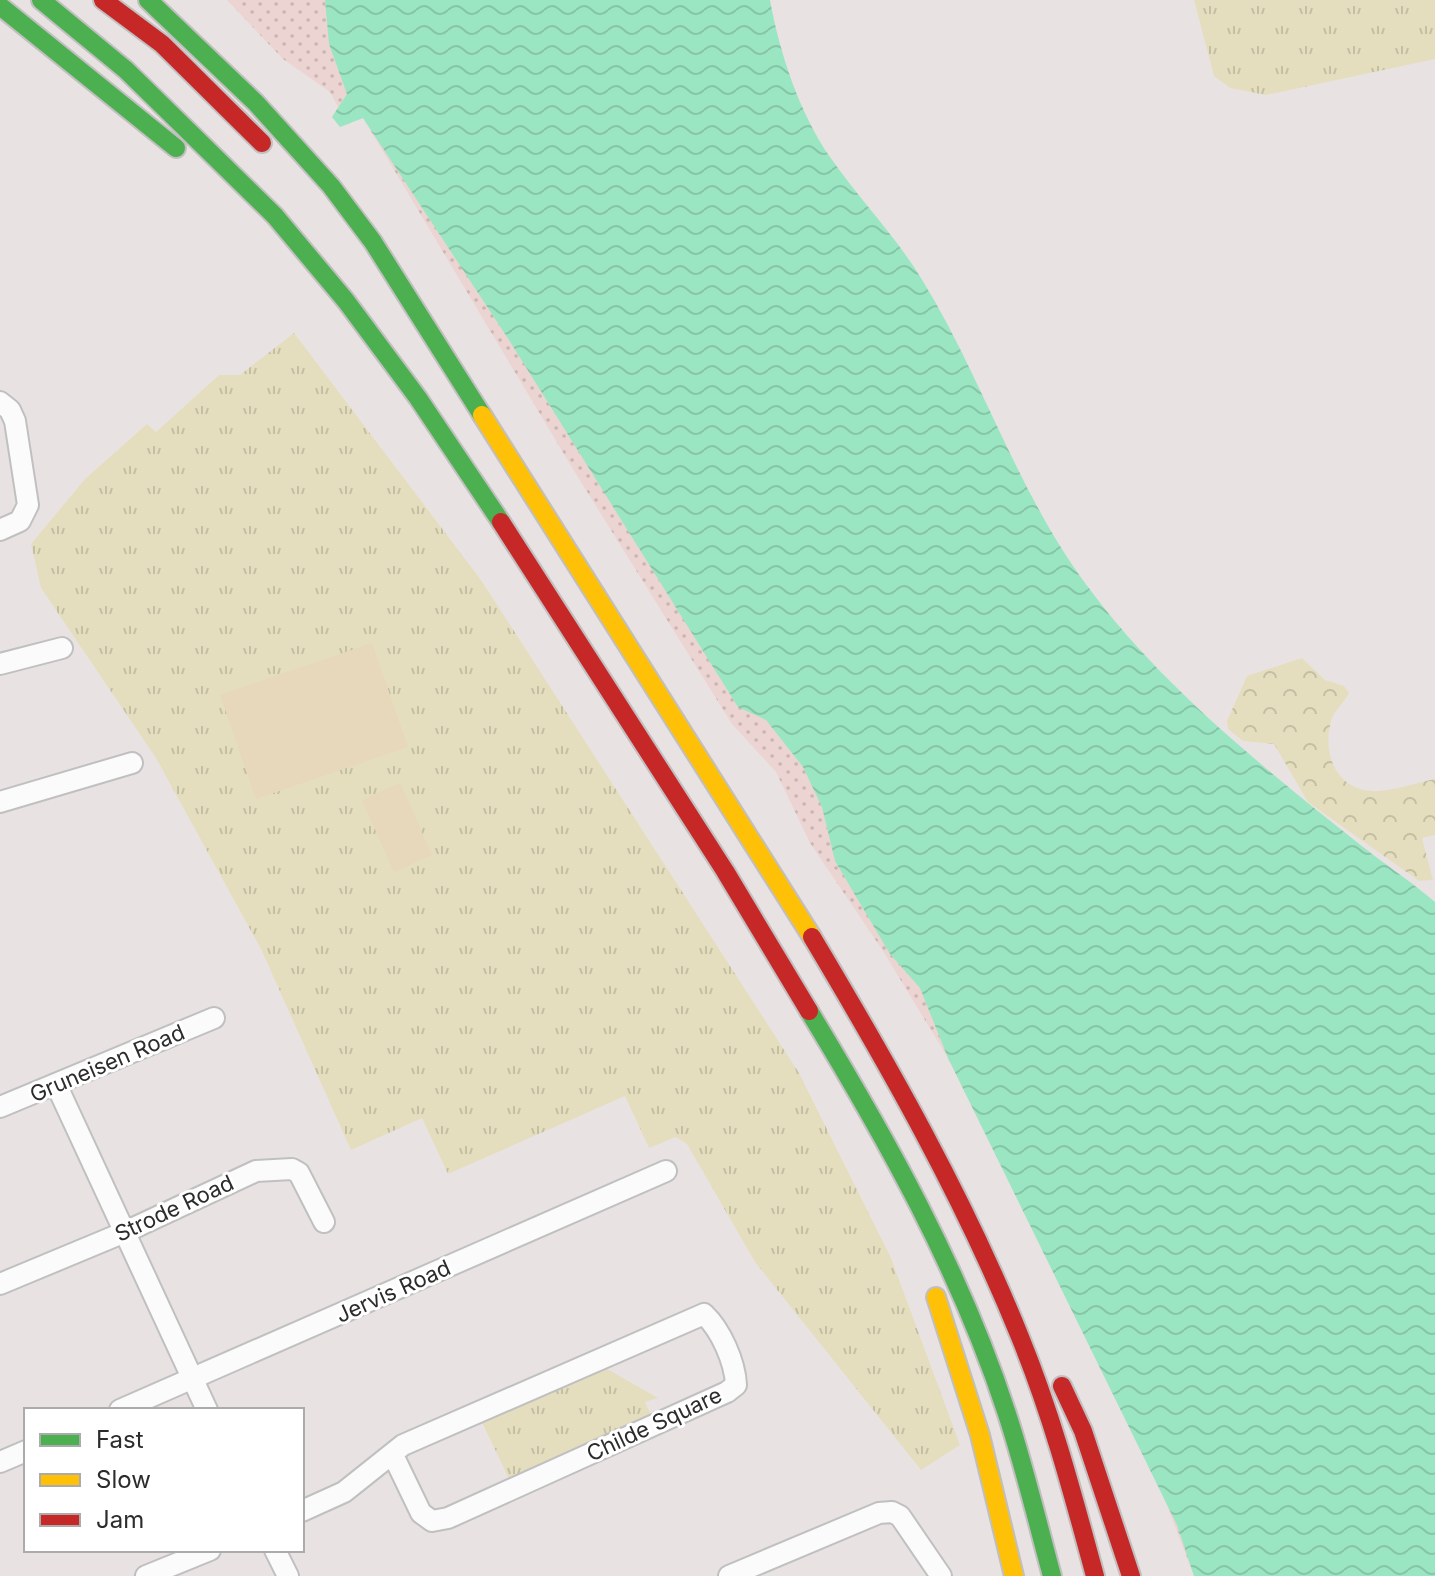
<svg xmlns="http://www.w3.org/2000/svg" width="1435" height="1576" viewBox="0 0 1435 1576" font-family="Inter,sans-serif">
<defs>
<pattern id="grass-tufts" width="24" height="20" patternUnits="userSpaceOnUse" patternTransform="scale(2)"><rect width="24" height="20" fill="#e4debe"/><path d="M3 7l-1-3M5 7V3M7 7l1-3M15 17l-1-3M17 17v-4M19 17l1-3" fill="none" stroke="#c4bfa3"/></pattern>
<pattern id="forest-crowns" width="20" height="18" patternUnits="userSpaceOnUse" patternTransform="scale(2)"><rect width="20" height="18" fill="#e4debe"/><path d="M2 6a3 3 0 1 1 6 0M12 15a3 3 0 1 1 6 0" fill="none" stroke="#c4bfa3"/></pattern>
<pattern id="sand-dots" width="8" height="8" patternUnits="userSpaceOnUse" patternTransform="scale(2)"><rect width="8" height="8" fill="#ecd4d2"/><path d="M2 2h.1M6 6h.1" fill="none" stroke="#cbb6b4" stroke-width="1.8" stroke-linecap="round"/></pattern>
<pattern id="water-waves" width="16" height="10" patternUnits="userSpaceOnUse" patternTransform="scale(2)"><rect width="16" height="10" fill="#9be6c2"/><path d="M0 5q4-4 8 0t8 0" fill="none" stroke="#86c5a7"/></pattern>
</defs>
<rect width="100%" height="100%" fill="#e9e2e3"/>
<g fill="url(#grass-tufts)">
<polygon points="1194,0 1435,0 1435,59 1266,95 1230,88 1214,76"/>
<polygon points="294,333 481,580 799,1073 891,1258 960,1445 921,1470 755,1262 687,1144 676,1137 649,1148 625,1096 448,1174 422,1118 351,1150 261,949 156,758 41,588 31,544 85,479 147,424 156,432 219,375 240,375"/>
<polygon points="602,1366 658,1398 645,1402 652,1417 509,1479 481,1420"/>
</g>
<path fill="url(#forest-crowns)" d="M1302,658L1325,680L1344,686L1349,693C1345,702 1336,708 1332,718C1320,755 1338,794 1380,791C1398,789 1417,783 1435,779V835L1422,838L1433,880L1419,881L1308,802L1274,744L1243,741L1228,729L1227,721L1247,676Z"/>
<polygon fill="url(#sand-dots)" points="227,0 366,0 769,701 1236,1576 1194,1576 1165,1500 948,1058 883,951 810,843 776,772 732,724 571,466 363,118 340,127 332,117 338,107 330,92 283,59"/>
<g fill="#e7d8bb">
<polygon points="372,643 408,747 256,799 220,695"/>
<polygon points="400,783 432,855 394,872 362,800"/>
</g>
<path fill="url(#water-waves)" d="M325,0H770C780,54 799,112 830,157C859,199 894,234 921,278C978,370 1012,476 1073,566C1149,677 1259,764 1363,847C1387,866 1412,882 1435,902V1576H1194L1177,1525L948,1058L920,988L890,954L835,861L822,807L803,767L766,720L738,707L507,337L363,118L340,127L332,117L347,94L329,44Z"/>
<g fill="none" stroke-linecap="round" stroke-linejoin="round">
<g stroke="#c0c0c0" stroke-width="24">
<g id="street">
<polyline points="0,402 10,410 15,421 28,505 20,521 0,530"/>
<polyline points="0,664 62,648"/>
<polyline points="0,802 132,763"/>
<polyline points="56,1084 207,1410"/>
<polyline points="0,1107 214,1018"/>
<polyline points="0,1284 125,1232 256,1171 292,1169 299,1173 324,1222"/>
<polyline points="120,1410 666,1171"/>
<polyline points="0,1462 26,1451"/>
<path d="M302,1511L344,1492L403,1445L704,1314C721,1330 735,1362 736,1385L727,1392L448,1518L432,1521L421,1513L393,1455"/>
<polyline points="275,1550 288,1576"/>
<polyline points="146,1576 210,1550"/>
<polyline points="729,1576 879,1513 892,1512 900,1516 941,1576"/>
</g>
</g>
<g stroke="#c1bfbf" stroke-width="22">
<g id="fast">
<polyline points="41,0 126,70 275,216 346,301 418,398 501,522"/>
<polyline points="148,0 256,103 331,186 373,242 482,415"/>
<polyline points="0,6 176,148"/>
<path d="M809,1011C886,1138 960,1270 1006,1411C1024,1465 1037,1521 1052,1576"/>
</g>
</g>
<g stroke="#c1bfbf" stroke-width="22">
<g id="slow">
<polyline points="482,415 812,937"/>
<polyline points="936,1297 980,1435 1014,1576"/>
</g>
</g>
<g stroke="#c1bfbf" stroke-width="22">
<g id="jam">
<polyline points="103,0 162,44 262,143"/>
<polyline points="501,522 725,871 809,1011"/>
<path d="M812,937C889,1066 964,1198 1020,1337C1052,1415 1073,1495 1095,1576"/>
<polyline points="1062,1386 1083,1431 1131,1576"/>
</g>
</g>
<use href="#street" stroke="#fcfbfb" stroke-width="20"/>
<use href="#fast" stroke="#4caf50" stroke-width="18"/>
<use href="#slow" stroke="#ffc107" stroke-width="18"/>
<use href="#jam" stroke="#c62828" stroke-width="18"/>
</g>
<g text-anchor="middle" stroke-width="6" stroke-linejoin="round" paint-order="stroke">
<g font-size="22" fill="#2c2c2c" stroke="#fff">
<text transform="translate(107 1063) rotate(-23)" y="8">Gruneisen Road</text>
<text transform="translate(174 1208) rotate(-25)" y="8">Strode Road</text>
<text transform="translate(393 1291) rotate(-24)" y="8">Jervis Road</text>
<text transform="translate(654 1424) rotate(-25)" y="8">Childe Square</text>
</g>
</g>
<rect x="24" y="1408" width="280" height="144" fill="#ffffff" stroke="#ababab" stroke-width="2"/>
<rect x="40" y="1434" width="40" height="12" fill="#4caf50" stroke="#ababab" stroke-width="2"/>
<text x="96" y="1448" font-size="24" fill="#2c2c2c">Fast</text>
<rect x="40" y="1474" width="40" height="12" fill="#ffc107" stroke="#ababab" stroke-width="2"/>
<text x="96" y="1488" font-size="24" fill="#2c2c2c">Slow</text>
<rect x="40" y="1514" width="40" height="12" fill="#c62828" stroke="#ababab" stroke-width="2"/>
<text x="96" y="1528" font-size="24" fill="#2c2c2c">Jam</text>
</svg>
